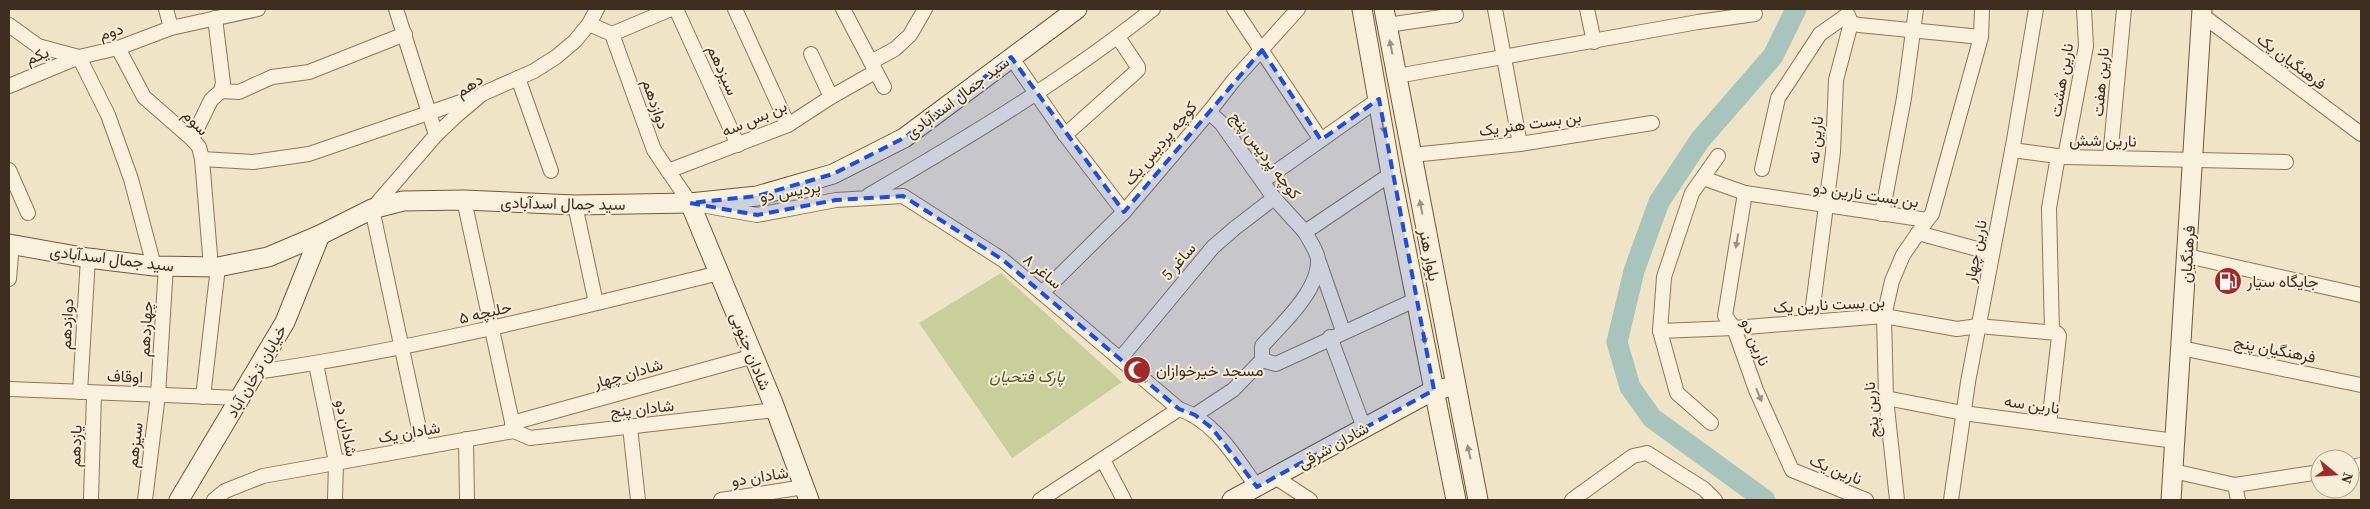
<svg xmlns="http://www.w3.org/2000/svg" width="2370" height="509" viewBox="0 0 2370 509" font-family="'Source Serif 4',Vazirmatn,serif">
<rect width="100%" height="100%" fill="#f0e4c8"/>
<polygon fill="#c9cf9b" points="1001,273 1122,382 1012,458 919,323"/>
<g fill="none" stroke-linecap="round" stroke-linejoin="round">
<polyline stroke="#a9c4bc" stroke-width="21" points="1765,500 1652,418 1630,387 1617,342 1634,271 1659,202 1700,140 1773,56 1796,9"/>
<g stroke="#8d765c" stroke-width="16">
<g id="street">
<polyline points="166,9 171,28"/>
<polyline points="396,9 436,135"/>
<polyline points="676,9 738,145"/>
<polyline points="735,9 788,125"/>
<polyline points="843,9 884,87"/>
<polyline points="1234,9 1321,140"/>
<polyline points="1495,9 1520,144"/>
<polyline points="1587,9 1594,42"/>
<polyline points="1848,15 1851,23 1859,25 1981,37"/>
<polyline points="2202,15 2361,134"/>
<path d="M589,24L612,34L654,150L690,203L757,215L836,200L903,196L1003,260L1179,409C1215,421 1235,457 1257,487"/>
<polyline points="9,25 38,46 79,57 118,48 171,28 258,9"/>
<polyline points="1387,25 1456,15"/>
<polyline points="612,34 671,9"/>
<polyline points="118,48 144,97 192,139 199,147 202,159 211,267"/>
<polyline points="811,54 831,97"/>
<polyline points="1011,57 1065,135 1124,212"/>
<polyline points="871,62 895,49 910,35 925,9"/>
<polyline points="1397,76 1698,22 1755,14"/>
<polyline points="518,78 551,171"/>
<polyline points="9,86 79,57 108,115 131,179 154,266"/>
<polyline points="221,91 239,92 272,77 309,72 405,34"/>
<polyline points="1209,112 1221,123 1274,198 1305,232 1391,174"/>
<polyline points="1065,135 1138,70 1138,67 1118,37"/>
<polyline points="192,139 211,100 221,91 223,83 215,18"/>
<polyline points="2012,150 2065,157 2286,162"/>
<polyline points="1412,155 1520,144 1652,123"/>
<polyline points="2065,157 2086,46 2084,9"/>
<polyline points="2110,158 2124,9"/>
<polyline points="202,159 253,162 309,154 472,98"/>
<polyline points="1762,169 1778,98 1820,34 1847,15"/>
<polyline points="9,170 28,213"/>
<polyline points="668,171 788,125 831,97 875,72"/>
<polyline points="1703,178 1745,193 1927,220 1932,214 1981,37 1982,9"/>
<polyline points="1263,181 1379,99"/>
<polyline points="1745,193 1725,316 1734,328 1756,390 1792,470 1866,500"/>
<path d="M869,195C967,138 1064,80 1153,9"/>
<polyline points="464,200 514,431"/>
<polyline points="575,205 596,303"/>
<polyline points="1882,214 1904,98 1916,9"/>
<polyline points="1918,233 1992,253"/>
<polyline points="2187,256 2361,295"/>
<polyline points="1319,262 1343,331"/>
<polyline points="9,279 12,244"/>
<polyline points="1042,293 1124,212 1209,112 1234,80 1298,9"/>
<polyline points="1811,321 1833,152 1836,80 1851,23"/>
<polyline points="1660,331 1734,328 1884,316 1957,329 1978,326 2057,333 2059,336 2049,424"/>
<polyline points="2052,332 2049,208 2058,156"/>
<polyline points="1330,337 1364,428"/>
<polyline points="2181,348 2361,385"/>
<polyline points="1120,359 1213,247 1235,228 1274,198"/>
<polyline points="1262,360 1276,364 1417,299"/>
<polyline points="316,364 336,462 335,500"/>
<path d="M256,372C413,350 566,311 719,273"/>
<polyline points="9,389 241,398"/>
<polyline points="80,392 88,258"/>
<polyline points="203,397 218,267"/>
<polyline points="1886,398 1963,413 2175,441"/>
<path d="M1195,415L1233,390L1262,360V346C1281,325 1319,291 1318,260C1318,252 1309,240 1305,232"/>
<polyline points="512,423 754,356"/>
<polyline points="1711,423 1677,393 1660,331 1664,277 1692,193 1718,156"/>
<polyline points="630,427 638,500"/>
<polyline points="514,431 530,438 775,410"/>
<polyline points="466,439 467,500"/>
<polyline points="423,447 372,209 436,135 457,115 482,94 534,71 556,57 575,41 589,24 597,9"/>
<polyline points="1103,460 1124,500"/>
<polyline points="2350,467 2361,465"/>
<polyline points="2173,471 2235,485 2320,472"/>
<polyline points="1275,477 1310,500"/>
<polyline points="2235,485 2238,500"/>
<polyline points="91,500 94,393"/>
<polyline points="145,500 158,395 166,266"/>
<polyline points="214,500 225,491 263,476 514,431"/>
<polyline points="721,500 804,487"/>
<polyline points="1040,500 1179,409"/>
<polyline points="1572,500 1633,456 1647,453 1704,489 1715,500"/>
<polyline points="1897,500 1886,398 1884,316 1892,281 1903,255 1927,220"/>
<polyline points="1951,500 1968,382 2014,140 2036,9"/>
</g>
</g>
<g stroke="#6f573f" stroke-width="21">
<g id="secondary">
<polyline points="1362,9 1391,174 1456,500"/>
<polyline points="1384,9 1478,500"/>
<polyline points="690,203 773,403 809,500"/>
<polyline points="9,244 88,258 154,266 218,267 268,257 320,235 372,209 403,201 464,200 575,205 690,203 757,196 833,174 904,138 1077,9"/>
<polyline points="179,500 285,322 320,235"/>
<polyline points="1232,500 1434,390 1445,388"/>
<polyline points="2171,500 2202,9"/>
</g>
</g>
<use href="#street" stroke="#faf1dc" stroke-width="14"/>
<use href="#secondary" stroke="#faf1dc" stroke-width="19"/>
</g>
<defs><path id="oneway-solid" d="M-6-.8H1V-3.2L6.5 0L1 3.2V.8H-6Z" transform="scale(1.25)"/></defs>
<g fill="#9c907e">
<use href="#oneway-solid" transform="translate(1391 47) rotate(-101)"/>
<use href="#oneway-solid" transform="translate(1383 126) rotate(80)"/>
<use href="#oneway-solid" transform="translate(1421 207) rotate(-101)"/>
<use href="#oneway-solid" transform="translate(1737 241) rotate(99)"/>
<use href="#oneway-solid" transform="translate(1424 337) rotate(79)"/>
<use href="#oneway-solid" transform="translate(1759 395) rotate(67)"/>
<use href="#oneway-solid" transform="translate(1469 452) rotate(-102)"/>
</g>
<path fill="#1d4ed8" fill-opacity="0.2" stroke="#1d4ed8" stroke-width="4" stroke-dasharray="10 6" stroke-linejoin="round" d="M1262,50L1321,140L1379,99L1434,390L1257,487L1212,428L1195,415L1179,409L1003,260L903,196L836,200L757,215L690,203L757,196L833,174L904,138L1011,57L1124,212Z"/>
<defs>
<g id="fuel-disc" transform="scale(1.4375)"><circle r="9.5" fill="#9e2a2b" stroke="#f7eed8"/><path d="M-5.5-6h7V0h2V4h1.3V-2.5L3-4.5l.8-.8L6-3V5H2.5V1h-1V6h-7ZM-4.2-4.7v3.2H.2V-4.7Z" fill="#fff"/></g>
<g id="mosque-disc" transform="scale(1.4375)"><circle r="9.5" fill="#9e2a2b" stroke="#f7eed8"/><path d="M3.5-4.9A6 6 0 1 0 3.5 4.9A5 5 0 1 1 3.5-4.9Z" fill="#fff"/></g>
</defs>
<g fill-rule="evenodd">
<use href="#fuel-disc" x="2228" y="281"/>
<use href="#mosque-disc" x="1137" y="370"/>
</g>
<g text-anchor="middle" stroke-width="4" stroke-linejoin="round" paint-order="stroke">
<g font-size="16" fill="#3d2e20" stroke="#f7eed8">
<text transform="translate(111 31) rotate(-17)" y="6">دوم</text>
<text transform="translate(37 55) rotate(-22)" y="6">یکم</text>
<text transform="translate(2292 61) rotate(37)" y="6">فرهنگیان یک</text>
<text transform="translate(723 70) rotate(66)" y="6">سیزدهم</text>
<text transform="translate(2061 80) rotate(-80)" y="6">نارین هشت</text>
<text transform="translate(2100 82) rotate(-85)" y="6">نارین هفت</text>
<text transform="translate(469 85) rotate(-34)" y="6">دهم</text>
<text transform="translate(957 97) rotate(-37)" y="6">سید جمال اسدآبادی</text>
<text transform="translate(656 104) rotate(71)" y="6">دوازدهم</text>
<text transform="translate(754 118) rotate(-23)" y="6">بن بس سه</text>
<text transform="translate(196 122) rotate(46)" y="6">سوم</text>
<text transform="translate(1530 123) rotate(-8)" y="6">بن بست هنر یک</text>
<text transform="translate(1815 140) rotate(-85)" y="6">نارین نه</text>
<text transform="translate(2103 140) rotate(1)" y="6">نارین شش</text>
<text transform="translate(1160 143) rotate(-50)" y="6">کوچه پردیس یک</text>
<text transform="translate(1266 155) rotate(53)" y="6">کوچه پردیس پنج</text>
<text transform="translate(790 191) rotate(-10)" y="6">پردیس دو</text>
<text transform="translate(1866 194) rotate(8)" y="6">بن بست نارین دو</text>
<text transform="translate(563 203) rotate(1)" y="6">سید جمال اسدآبادی</text>
<text transform="translate(1975 251) rotate(-79)" y="6">نارین چهار</text>
<text transform="translate(2187 254) rotate(-86)" y="6">فرهنگیان</text>
<text transform="translate(1430 255) rotate(79)" y="6">بلوار هنر</text>
<text transform="translate(112 258) rotate(7)" y="6">سید جمال اسدآبادی</text>
<text transform="translate(1178 261) rotate(-49)" y="6">ساغر 5</text>
<text transform="translate(1043 271) rotate(40)" y="6">ساغر ٨</text>
<text transform="translate(1829 304) rotate(-3)" y="6">بن بست نارین یک</text>
<text transform="translate(485 312) rotate(-13)" y="6">حلبچه ۵</text>
<text transform="translate(66 324) rotate(-87)" y="6">دوازدهم</text>
<text transform="translate(145 329) rotate(-87)" y="6">چهاردهم</text>
<text transform="translate(1756 342) rotate(67)" y="6">نارین دو</text>
<text transform="translate(2275 349) rotate(11)" y="6">فرهنگیان پنج</text>
<text transform="translate(751 351) rotate(68)" y="6">شادان جنوبی</text>
<text transform="translate(256 371) rotate(-60)" y="6">خیابان ترخان آباد</text>
<text transform="translate(628 373) rotate(-16)" y="6">شادان چهار</text>
<text transform="translate(125 376) rotate(2)" y="6">اوقاف</text>
<text transform="translate(2032 404) rotate(8)" y="6">نارین سه</text>
<text transform="translate(642 408) rotate(-6)" y="6">شادان پنج</text>
<text transform="translate(1871 410) rotate(-95)" y="6">نارین پنج</text>
<text transform="translate(347 428) rotate(79)" y="6">شادان دو</text>
<text transform="translate(409 432) rotate(-10)" y="6">شادان یک</text>
<text transform="translate(134 445) rotate(-83)" y="6">سیزهم</text>
<text transform="translate(1333 445) rotate(-29)" y="6">شادان شرقی</text>
<text transform="translate(75 446) rotate(-88)" y="6">یازدهم</text>
<text transform="translate(1836 469) rotate(22)" y="6">نارین یک</text>
<text transform="translate(760 476) rotate(-9)" y="6">شادان دو</text>
</g>
<g font-size="16" fill="#3d2e20" stroke="#f7eed8" text-anchor="start">
<text x="2247" y="287">جایگاه سیار</text>
<text x="1156" y="376">مسجد خیرخوازان</text>
</g>
<g font-size="16" font-style="italic" fill="#4d5a26" stroke="#f7eed8">
<text x="1027" y="382">پارک فتحیان</text>
</g>
</g>
<rect width="2370" height="509" fill="none" stroke="#3d2e20" stroke-width="20"/>
<g transform="translate(2335 474) rotate(108)"><circle r="24" fill="#f7eed8" stroke="#ada18e"/>
<path d="M0-4L9 19L0 12L-9 19Z" fill="#9e2a2b"/>
<text y="-8" font-size="14" font-weight="bold" text-anchor="middle" fill="#3d2e20">N</text>
</g>
</svg>
